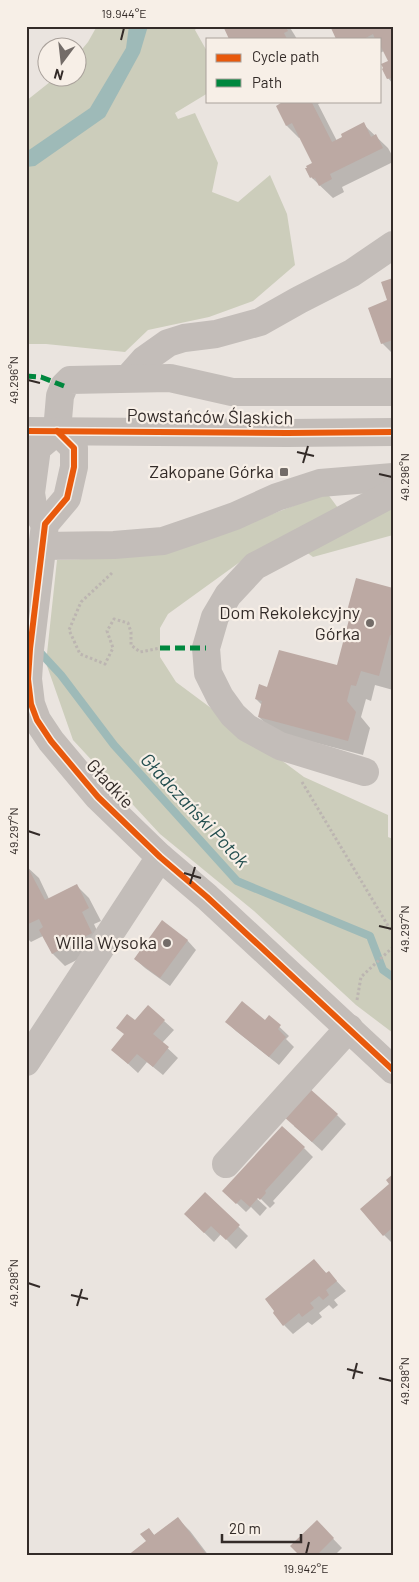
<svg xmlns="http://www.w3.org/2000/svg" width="419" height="1582" viewBox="0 0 419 1582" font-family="Barlow,sans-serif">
<rect width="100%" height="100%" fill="#eae4df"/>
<g fill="#cccdbb">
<polygon points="97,26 198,26 195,30 208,53 208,93 175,113 178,119 195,113 218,163 212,192 238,202 270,175 287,214 295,265 253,301 209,317 148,330 125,352 46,344 26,344 26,101 55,78 78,78 78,54 88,42"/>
<polygon points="327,493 338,508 251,554 168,614 160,628 160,657 176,682 304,777 388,815 388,837 393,839 393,1033 356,1005 254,911 160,834 73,740 46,663 57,560 111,558 181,549"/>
<polygon points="393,506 393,535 313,557 305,551"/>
</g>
<polygon fill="#9ebab8" points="129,26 148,26 140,53 105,117 35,166 26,167 26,152 90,108 126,48"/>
<g fill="#0003">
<polygon points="224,26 289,26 297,39 231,39"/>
<polygon points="393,26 393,84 388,78 389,61 384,51 380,53 380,39 337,39"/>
<polygon points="280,101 324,101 318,104 337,141 363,124 388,148 393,157 393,162 342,187 344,192 333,198 311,177 314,163 301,137 299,138 287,126 282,104"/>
<polygon points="393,279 393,354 382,343"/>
<polygon points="393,590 393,690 375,685 371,701 366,699 361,717 370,728 363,755 274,732 259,717 262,705 256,699 268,688 338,667 352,614 349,610"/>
<polygon points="26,866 39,878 49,899 76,885 89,898 101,921 94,924 104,946 65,966 53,954 43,936 31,942 26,937"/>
<polygon points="187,940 196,950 170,986 145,968 135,959"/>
<polygon points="269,1017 289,1036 286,1039 294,1047 279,1065 236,1031 227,1022 266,1022"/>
<polygon points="164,1021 174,1030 162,1043 178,1058 163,1075 147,1062 138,1073 113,1050"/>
<polygon points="337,1115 346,1124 322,1151 294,1126"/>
<polygon points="304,1148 313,1157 273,1201 275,1203 270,1208 255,1193 253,1195 267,1208 260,1216 251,1207 246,1212 224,1191"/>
<polygon points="393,1176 393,1244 384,1235"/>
<polygon points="205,1193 248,1236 236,1249 221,1234 214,1242 185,1214"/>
<polygon points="314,1261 327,1274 329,1273 346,1291 334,1300 338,1305 333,1309 329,1305 319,1313 322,1317 312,1325 308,1322 293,1334 284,1325"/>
<polygon points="178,1519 190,1531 209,1556 129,1556 148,1542 149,1529 155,1536"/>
<polygon points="317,1522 342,1548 334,1556 302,1556"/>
</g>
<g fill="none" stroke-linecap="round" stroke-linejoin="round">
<polyline stroke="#9ebab8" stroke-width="8" points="36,648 61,675 114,745 237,881 370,936 383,970 393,977"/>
</g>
<g fill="#bca9a3">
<polygon points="223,26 285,26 288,31 284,33 287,39 229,39"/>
<polygon points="333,26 393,26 393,82 391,78 387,79 382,69 383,68 381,64 388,61 380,45 380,39 375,39 373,34 364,39 336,39 331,28"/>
<polygon points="284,101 311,101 332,142 342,137 341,134 364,122 371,137 376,134 383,148 330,174 332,179 319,186 315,178 313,179 312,177 310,178 305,168 307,168 306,166 312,163 292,123 286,126 276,106"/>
<polygon points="393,278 393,340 381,344 368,308 387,300 381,282"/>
<polygon points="356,578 393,588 393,636 390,635 379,676 361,671 356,686 351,685 347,701 356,712 348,741 258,717 262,701 255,699 259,684 267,687 279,650 337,665 351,612 347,611"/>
<polygon points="26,864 45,900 77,884 89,908 82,912 92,933 52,954 39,930 43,927 39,919 26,925"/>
<polygon points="162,920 188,940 160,978 134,959"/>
<polygon points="242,1001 265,1020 269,1015 281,1025 278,1029 286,1037 269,1057 225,1022"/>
<polygon points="148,1005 165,1020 153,1034 169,1047 153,1067 137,1054 128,1064 111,1050 124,1034 116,1028 127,1014 135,1020"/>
<polygon points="309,1088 338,1114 312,1142 283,1116"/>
<polygon points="282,1126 305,1147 265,1191 266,1193 260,1200 258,1198 250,1207 241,1199 236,1204 222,1191"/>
<polygon points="393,1174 393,1231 391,1229 383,1236 360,1209 389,1184 386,1180"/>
<polygon points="205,1192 240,1225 226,1240 211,1226 204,1233 184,1214"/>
<polygon points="314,1259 326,1273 329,1271 337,1281 326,1290 329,1295 323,1300 319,1296 310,1303 314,1308 302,1317 299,1313 283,1326 273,1313 274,1311 265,1299"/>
<polygon points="178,1517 206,1554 203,1556 127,1556 146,1541 140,1534 149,1528 154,1535"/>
<polygon points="317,1520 334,1538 316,1556 300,1556 290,1546"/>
</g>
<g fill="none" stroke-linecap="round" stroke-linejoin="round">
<g stroke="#bcb5b1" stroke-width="3" stroke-dasharray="2.5 2.5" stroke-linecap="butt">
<polyline points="112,573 81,602 69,630 80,654 105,664 113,648 107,631 114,619 128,623 131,632 131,645 140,652 160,648"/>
<polyline points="302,782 393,934"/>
<polyline points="357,1000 361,977 393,947"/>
</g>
<g stroke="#c3bdb9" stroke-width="28">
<polyline points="128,378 144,360 168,343 184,338 216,334 260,322 299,300 352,273 393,245"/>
<polyline points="26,431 287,433 393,432"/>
<polyline points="57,431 74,448 74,467 67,498 45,524 30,649 28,679 31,704 37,720 51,741 98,797 160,857 207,897 393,1070"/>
<polyline points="57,431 60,396 64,386 70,380 170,378 232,392 393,392"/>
<polyline points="45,524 33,506 31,493 37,448 57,431"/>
<polyline points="43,546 114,545 163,541 201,528 235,516 277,497 320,483 393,477"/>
<polyline points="365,772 280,746 247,728 233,715 220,697 208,673 206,648 215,617 228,595 255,566 393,493"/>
<polyline points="26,1062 160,857"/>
<polyline points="226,1164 349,1028"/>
</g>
<g stroke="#00873e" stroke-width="5" stroke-dasharray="10 5" stroke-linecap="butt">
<polyline points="26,376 41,377 64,386"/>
<polyline points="160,648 206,648"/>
</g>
<g stroke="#f7efe7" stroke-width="9">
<g id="cycleway">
<polyline points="26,431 287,433 393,432"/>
<polyline points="57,431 74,448 74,467 67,498 45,524 30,649 28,679 31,704 37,720 51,741 98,797 160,857 207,897 393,1070"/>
</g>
</g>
<use href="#cycleway" stroke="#e8590c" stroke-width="6"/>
</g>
<path fill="none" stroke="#332b28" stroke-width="2" d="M121,40L124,28M28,380L40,383M297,452L314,456M303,463L308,446M379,474L392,477M28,831L40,835M184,873L201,878M190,884L195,867M379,926L392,929M28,1283L40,1287M71,1295L88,1299M77,1306L82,1289M347,1369L363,1373M379,1378L392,1381M353,1379L357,1363M306,1554L309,1542"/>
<g fill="#736c68" stroke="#f7efe7" stroke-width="2">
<rect x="279" y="467" width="10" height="10" rx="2.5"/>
<circle cx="370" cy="623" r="5"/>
<circle cx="167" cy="943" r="5"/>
</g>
<g text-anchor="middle" stroke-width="4.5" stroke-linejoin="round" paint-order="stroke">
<g font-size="18" fill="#332b28" stroke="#f7efe7">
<text transform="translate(210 417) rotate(1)" y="6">Powstańców Śląskich</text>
<text transform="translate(110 784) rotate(47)" y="6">Gładkie</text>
</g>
<g font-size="18" fill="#332b28" stroke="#f7efe7" text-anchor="end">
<text x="274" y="478">Zakopane Górka</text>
<text x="360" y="619">Dom Rekolekcyjny<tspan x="360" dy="21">Górka</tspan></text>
<text x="157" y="949">Willa Wysoka</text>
</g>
<g font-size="19" font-style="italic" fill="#224e4f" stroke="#f7efe7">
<text transform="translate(195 810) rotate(47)" y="7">Gładczański Potok</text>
</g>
</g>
<rect width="419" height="1582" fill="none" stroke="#f7efe7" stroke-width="55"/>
<rect x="206" y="38" width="175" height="65" fill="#f7efe7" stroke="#a9a19b"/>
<rect x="216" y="54" width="25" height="8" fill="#e8590c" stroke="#a9a19b"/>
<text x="252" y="62" font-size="15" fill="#332b28">Cycle path</text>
<rect x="216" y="79" width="25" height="8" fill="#00873e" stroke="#a9a19b"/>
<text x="252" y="88" font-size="15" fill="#332b28">Path</text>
<g transform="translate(62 62) rotate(195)"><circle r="24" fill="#f7efe7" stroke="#a9a19b"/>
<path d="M0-4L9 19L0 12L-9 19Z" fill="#736c68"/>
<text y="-8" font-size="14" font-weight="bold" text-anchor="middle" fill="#332b28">N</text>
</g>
<path d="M222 1534v8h79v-8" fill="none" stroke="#332b28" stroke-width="2.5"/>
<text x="229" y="1534" font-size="15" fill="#332b28" stroke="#f7efe7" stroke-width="4" paint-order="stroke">20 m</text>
<rect x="28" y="28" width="364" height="1526" fill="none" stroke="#332b28" stroke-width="2"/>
<g font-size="12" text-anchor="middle" fill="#332b28">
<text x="124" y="18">19.944°E</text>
<text transform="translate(14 380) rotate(-90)" y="4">49.296°N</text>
<text transform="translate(405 477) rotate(-90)" y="4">49.296°N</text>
<text transform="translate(14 831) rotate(-90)" y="4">49.297°N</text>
<text transform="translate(405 929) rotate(-90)" y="4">49.297°N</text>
<text transform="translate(14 1283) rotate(-90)" y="4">49.298°N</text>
<text transform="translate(405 1381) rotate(-90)" y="4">49.298°N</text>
<text x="306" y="1573">19.942°E</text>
</g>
</svg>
